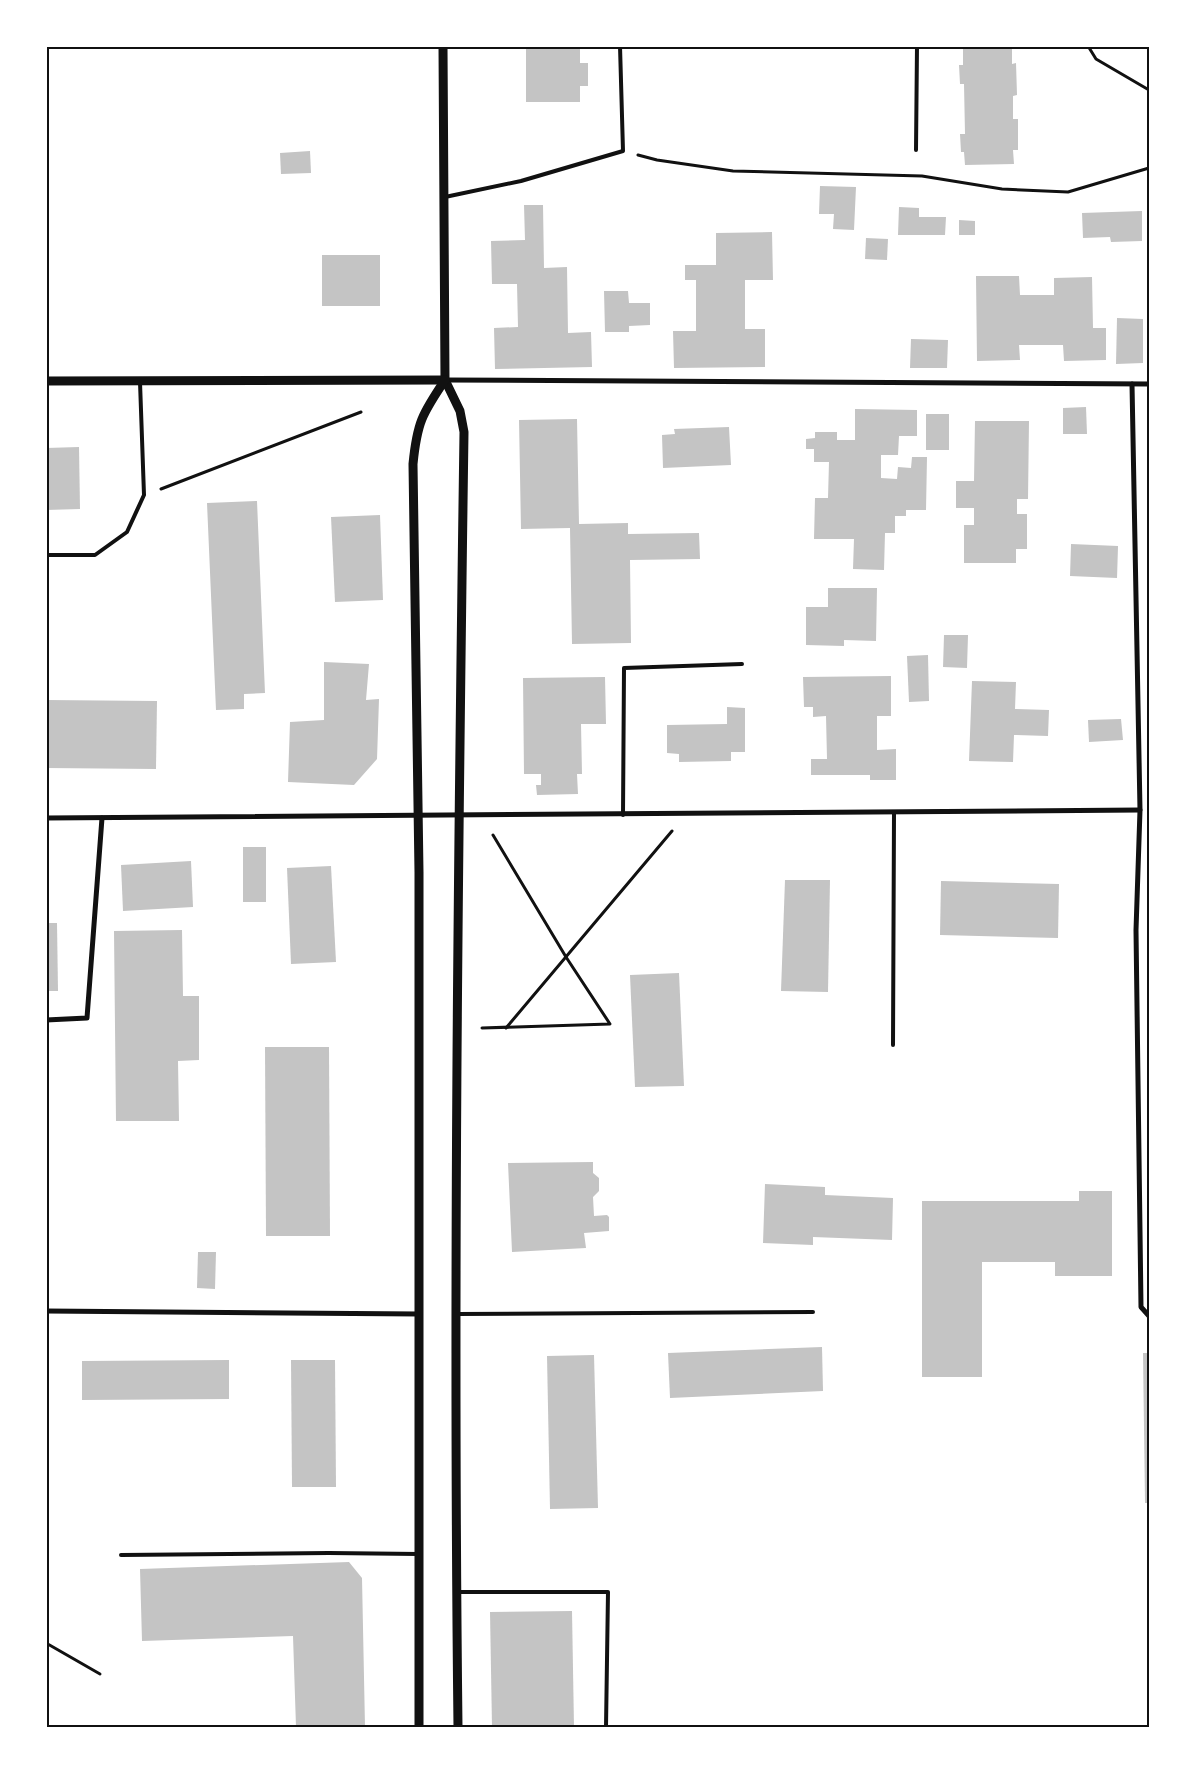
<svg xmlns="http://www.w3.org/2000/svg" width="1195" height="1773" viewBox="0 0 1195 1773" font-family="'DM Sans',sans-serif">
<rect width="100%" height="100%" fill="#fff"/>
<g fill="#c4c4c4">
<polygon points="526,46 580,46 580,63 588,63 588,86 580,86 580,102 526,102"/>
<polygon points="963,46 1012,46 1012,64 1016,63 1017,95 1013,96 1013,119 1018,119 1018,150 1013,150 1014,164 965,165 964,152 961,152 960,134 965,134 964,84 960,84 959,65 963,65"/>
<polygon points="310,151 311,173 281,174 280,153"/>
<polygon points="820,186 856,187 854,230 833,229 834,214 819,214"/>
<polygon points="524,205 543,205 544,268 567,267 568,333 591,332 592,367 495,369 494,328 518,327 517,284 492,284 491,241 525,240"/>
<polygon points="899,207 919,208 919,217 946,217 945,235 898,235"/>
<polygon points="1142,211 1142,241 1111,242 1110,237 1083,238 1082,213"/>
<polygon points="959,220 975,221 975,235 959,235"/>
<polygon points="772,232 773,280 745,280 745,329 765,329 765,367 674,368 673,331 696,331 696,280 685,280 685,265 716,265 716,233"/>
<polygon points="866,238 888,239 887,260 865,259"/>
<rect x="322" y="255" width="58" height="51"/>
<polygon points="976,276 1019,276 1020,295 1054,295 1054,278 1092,277 1093,328 1106,328 1106,360 1064,361 1063,345 1019,345 1020,360 977,361"/>
<polygon points="604,291 628,291 629,303 650,303 650,325 629,326 629,332 605,332"/>
<polygon points="1117,318 1143,319 1143,363 1116,364"/>
<polygon points="911,339 948,340 947,368 910,368"/>
<polygon points="1086,407 1087,434 1063,434 1063,408"/>
<polygon points="855,409 917,410 917,436 899,436 898,455 881,455 881,478 897,479 898,467 911,468 912,457 927,457 926,510 906,510 906,516 895,516 895,533 885,533 884,570 853,569 854,539 814,539 815,498 828,498 829,462 814,462 814,449 806,449 806,439 815,438 815,432 837,432 837,440 855,440"/>
<rect x="926" y="414" width="23" height="36"/>
<polygon points="577,419 579,524 628,523 628,534 699,533 700,559 630,560 631,643 572,644 570,528 521,529 519,420"/>
<polygon points="975,421 1029,421 1028,499 1017,499 1017,514 1027,514 1027,549 1016,549 1016,563 964,563 964,525 974,525 974,508 956,508 956,481 974,481"/>
<polygon points="729,427 731,465 663,468 662,435 675,434 674,429"/>
<polygon points="79,447 80,509 46,510 46,448"/>
<polygon points="257,501 265,693 244,694 244,709 216,710 207,503"/>
<polygon points="380,515 383,600 335,602 331,517"/>
<polygon points="1071,544 1118,546 1117,578 1070,576"/>
<polygon points="828,588 877,588 876,641 844,640 844,646 806,645 806,607 828,607"/>
<polygon points="944,635 968,635 967,668 943,667"/>
<polygon points="928,655 929,701 909,702 907,656"/>
<polygon points="324,662 369,664 366,700 379,699 377,759 354,785 288,782 290,722 324,720"/>
<polygon points="891,676 891,716 877,716 877,750 896,749 896,780 870,780 870,775 811,775 811,759 827,759 826,716 813,717 813,707 804,707 803,677"/>
<polygon points="605,677 606,724 581,724 582,774 577,774 578,794 537,795 536,785 541,785 541,774 524,774 523,678"/>
<polygon points="972,681 1016,682 1015,709 1049,710 1048,736 1014,735 1013,762 969,761"/>
<polygon points="46,700 157,701 156,769 46,768"/>
<polygon points="727,707 745,708 745,752 731,752 731,761 679,762 679,754 667,753 667,725 727,724"/>
<polygon points="1121,719 1123,740 1089,742 1088,720"/>
<rect x="243" y="847" width="23" height="55"/>
<polygon points="191,861 193,907 123,911 121,865"/>
<polygon points="331,866 336,962 291,964 287,868"/>
<polygon points="785,880 830,880 828,992 781,991"/>
<polygon points="941,881 1059,884 1058,938 940,935"/>
<polygon points="46,923 57,923 58,991 46,991"/>
<polygon points="182,930 183,996 199,996 199,1060 178,1061 179,1121 116,1121 114,931"/>
<polygon points="679,973 684,1086 635,1087 630,975"/>
<polygon points="265,1047 329,1047 330,1236 266,1236"/>
<polygon points="593,1162 593,1173 599,1178 599,1191 593,1197 594,1216 607,1215 609,1217 609,1231 584,1233 586,1248 512,1252 508,1163"/>
<polygon points="765,1184 825,1187 825,1195 893,1198 892,1240 813,1237 813,1245 763,1243"/>
<polygon points="1079,1191 1112,1191 1112,1276 1055,1276 1055,1262 982,1262 982,1377 922,1377 922,1201 1079,1201"/>
<polygon points="198,1252 216,1252 215,1289 197,1288"/>
<polygon points="822,1347 823,1391 670,1398 668,1353"/>
<polygon points="1143,1353 1149,1353 1149,1503 1145,1503"/>
<polygon points="594,1355 598,1508 550,1509 547,1356"/>
<polygon points="229,1360 229,1399 82,1400 82,1361"/>
<polygon points="291,1360 335,1360 336,1487 292,1487"/>
<polygon points="349,1562 362,1578 365,1727 296,1727 293,1636 142,1641 140,1569"/>
<polygon points="572,1611 574,1727 492,1727 490,1612"/>
</g>
<g fill="none" stroke-linecap="round" stroke-linejoin="round">
<g stroke="#111" stroke-width="3">
<polyline points="1088,46 1096,59 1149,90"/>
<polyline points="638,155 657,160 733,171 922,176 1002,189 1068,192 1149,168"/>
<polyline points="161,489 361,412"/>
<polyline points="482,1028 610,1024 566,957 493,835"/>
<polyline points="506,1028 672,831"/>
<polyline points="46,1643 100,1674"/>
</g>
<g stroke="#111" stroke-width="4">
<polyline points="916,150 917,46"/>
<polyline points="445,197 521,181 623,151 620,46"/>
<polyline points="46,555 95,555 127,532 144,495 140,382"/>
<polyline points="623,815 624,668 742,664"/>
<polyline points="893,1045 894,813"/>
<polyline points="457,1314 813,1312"/>
<polyline points="121,1555 329,1553 419,1554"/>
<polyline points="456,1592 608,1592 606,1727"/>
</g>
<g stroke="#111" stroke-width="5">
<polyline points="445,380 1149,384"/>
<polyline points="1132,384 1140,810 1136,930 1141,1307 1149,1316"/>
<polyline points="46,818 1140,810"/>
<polyline points="46,1020 87,1018 102,818"/>
<polyline points="46,1311 419,1314"/>
</g>
<g stroke="#111" stroke-width="9">
<path d="M443,46L445,380L460,411L464,432C458,864 453,1295 458,1727"/>
<polyline points="46,381 445,380"/>
<path d="M419,1727V872L413,464C417,423 422,414 445,380"/>
</g>
</g>
<rect width="1195" height="1773" fill="none" stroke="#ffffff" stroke-width="95"/>
<rect x="48" y="48" width="1100" height="1678" fill="none" stroke="#111" stroke-width="2"/>
</svg>
